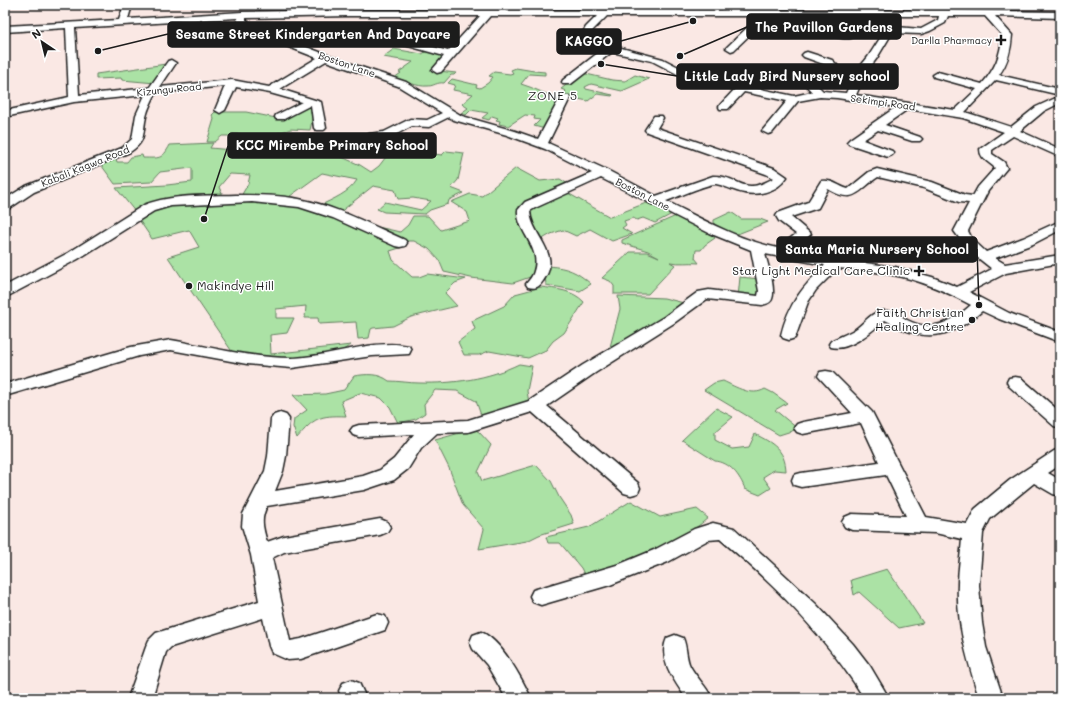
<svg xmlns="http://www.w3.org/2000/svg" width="1065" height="703" viewBox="0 0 1065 703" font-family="Mali,sans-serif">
<rect width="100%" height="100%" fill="#fae8e4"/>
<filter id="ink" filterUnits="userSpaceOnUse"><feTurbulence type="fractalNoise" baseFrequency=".025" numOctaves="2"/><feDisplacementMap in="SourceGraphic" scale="8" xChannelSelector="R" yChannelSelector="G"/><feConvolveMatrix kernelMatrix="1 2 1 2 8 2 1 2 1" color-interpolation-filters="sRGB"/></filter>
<g filter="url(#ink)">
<g fill="#abe2a5" stroke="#647f60">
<path d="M394,49L422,54L429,50L448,56L439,71L456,73L454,75H451L444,83C437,82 434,86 428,86C417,87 405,81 394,78L401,73L399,72L413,62L383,57Z"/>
<polygon points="166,64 155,83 122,80 121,78 96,79 96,74"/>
<path d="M516,68L534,71L545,72V75L529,74L521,84C535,88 546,95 560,99L545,129L534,126L540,120L534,119L535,116L525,115L508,126L499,124L500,121L496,120L498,118L492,116L489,120L482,118L488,113L471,110L466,115L461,113L468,108L462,104L473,94L453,90L455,85L448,83L452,79L477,85L476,87L480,88L488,83L493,77L489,76L494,72L510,74L513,73L511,70Z"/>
<polygon points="582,73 612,80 625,81 635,75 649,79 622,91 591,84 585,87 586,89 613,95 612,96 597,94 588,101 563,96 566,91 561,89"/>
<polygon points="310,105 315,106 310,130 291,129 278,133 275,146 252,145 257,139 255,135 232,134 230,136 222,136 215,142 207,142 214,119 212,115 215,112 246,112 281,119"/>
<path d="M392,137L431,145L430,148L435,151L434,154L442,155L446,151L464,153L458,180L451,188L464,193L449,200L448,204L430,210L425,214L384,212L377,209L385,202L421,210L431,201L413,198L398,199L395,190L373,186L339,213L319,206C333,199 349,193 357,180L322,173L286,199L241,196L248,184L250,175L230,174L219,187L224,198L172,201L136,213L116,188L167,185L192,182V168L160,172L151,182L115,184L99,162L115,156L117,162H127L131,157L142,155L143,158C159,158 162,160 170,145L213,143L210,148L266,153L276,148L309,147L328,151L360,165L371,172L379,166L392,149L380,146Z"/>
<polygon points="516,168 540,181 560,179 568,184 519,206 520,223 539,256 533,276 513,283 471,278 444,272 439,260 429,249 414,241 404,241 370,228 378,227 400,232 408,225 413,216 428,216 441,230 470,221 467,212 451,202 470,194 482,196"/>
<polygon points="566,192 610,217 646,203 672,214 655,223 643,218 637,220 633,218 624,221 626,225 622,228 632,234 612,241 590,229 576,236 563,230 551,234 539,241 526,216 530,208"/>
<path d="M241,200L313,208L403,247L390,251L393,260L412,277H419L427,274L466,279L455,283L445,293L457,306L411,317L393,326L373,328L371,329L369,338L358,339L356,322L319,324L318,318H305L306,306L276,309V318H294L287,333L270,335L271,354L351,345C318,368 271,358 233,353L168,257L199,247L189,230L152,239L137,217L159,206Z"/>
<polygon points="731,212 741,219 760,219 768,222 735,235 714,226 714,220"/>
<path d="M676,216L708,232L715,238L705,245L701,250H696L695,258L699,263C689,262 680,264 670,262L675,265L648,294H614V286L610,281L602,278L630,252H647L659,257L648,251L622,243V240Z"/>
<path d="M549,266C568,268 576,271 591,284L580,291L546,285L545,275Z"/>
<polygon points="740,277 759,279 765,303 761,305 743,303 738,297"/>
<path d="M541,287C556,289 573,290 584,302L564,333L553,341L546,350L528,358L489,351L479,355H464L458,342L475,329L472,321L504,306L515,294Z"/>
<polygon points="618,296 664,298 684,303 682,308 615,350 610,347 620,309"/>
<path d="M519,364L532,366L527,391L529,403L483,421L476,401L457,391L435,390L424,404L425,413L416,419L398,423L390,407L381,398L360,393L341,401L346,416C319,415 314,418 297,438L293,427L294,419L307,410L293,395L325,394L344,390L354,376C366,374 379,373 389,381C399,381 409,383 419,383C453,384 488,379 519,364Z"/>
<path d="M723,381C736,387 752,397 765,389L773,393L787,403L775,410L798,429L779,435L704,390L714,383Z"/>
<path d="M716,408L733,417L715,432V440L732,449L749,447L755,434C772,443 785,449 786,471L774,470L763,477L771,488L760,495L745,489C740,476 730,462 715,461L682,440Z"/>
<polygon points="474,429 479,432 491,445 478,472 482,481 536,465 551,481 559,497 571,515 574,524 539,535 527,541 479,549 484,529 463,505 449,468 435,440"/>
<path d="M631,501L660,517L697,509L708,518C675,547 632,560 592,576L584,574L581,568L560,543H548L546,537L589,527Z"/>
<polygon points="887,569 923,623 899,628 859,592 854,595 851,580"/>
</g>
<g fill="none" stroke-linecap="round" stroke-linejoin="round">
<g stroke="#1c1c1c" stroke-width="3">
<g id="minor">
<path d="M124,5H132L128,19L242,12L349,10H944L1060,12V18L995,16L1012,35C1011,50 1008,63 999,75L1060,89V95L996,80L965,112L1011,127L1036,107L1060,96V103L1044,111L1020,131L1060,149V157L1013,136L992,150V154L1004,162L1007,168L988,191L968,231L972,239L986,252L1023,238L1060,221V230L1033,244L995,258L1005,264L1060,255V263L1006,273L969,292L1009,313L1060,332V342L999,319L982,311C958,332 934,343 902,329C896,326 891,323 885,320C872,331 849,352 831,347L829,344L831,341C839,337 847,334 854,330C863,325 871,312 881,311C890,310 900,315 907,320C932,333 952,322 971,305C947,292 921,280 893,275C875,271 857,270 838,268L816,290L808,302L795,338L789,340L783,338L781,335C789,303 802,288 825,265L765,254C768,265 776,289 772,299C771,303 766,304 762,305L707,299L674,323L595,373L547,406L638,483L640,488L638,493L631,495L624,493L532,412L468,432L437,433L421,448L408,469L394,480L364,490L267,506C260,519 263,528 267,542L284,536L380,519L387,522L390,527L387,532L380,535L284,552L272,558L290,641L301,639L377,614L385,616L388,623L385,630L301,659L288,660L272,653L269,646L263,618L171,647L166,652L152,698H128L146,647L149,640L156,633L259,601L251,555L242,526L243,514L265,471L268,456L271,419L274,415L280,413L286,415L289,419L286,456L283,471L275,491L363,476L380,470L394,459L414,434L359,437L353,435L350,431L353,427L359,425L468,420L529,401L583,365L664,317L698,292L709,290L758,296L759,291L751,250L709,233L601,178L535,208L530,211C531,236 563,254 543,281C539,287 536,289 528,287L526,284C529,280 533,276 534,271C542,248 516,231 518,210L525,202L592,173L545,149L507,135L454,120L449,117L429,127L412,126L391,137L375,139L368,146H360L358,144L365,136L369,134L384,132L410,119L427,120L442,113L398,86L326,61L280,89L321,102L326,128L324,130H316L314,128L311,105L284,119H276L275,117L276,115L302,102L270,93L236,87L225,110L220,113L215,110L225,86L156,93C152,101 148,108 146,117C142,133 147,141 130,152L34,192L10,208L5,209V199L26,186L122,148L132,139L136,115L145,95L74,102L5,117V111L69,97L66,28L5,32V26L119,20ZM349,16H480L448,51L393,36H387L385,38L387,40L444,56L432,70L437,73L441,72L490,16H597L586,27L581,36L588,43L603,49L563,80L562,82L563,84H571L612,52L652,61L687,79L735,89L720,105L719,107L720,109H728L744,92L787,101L762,131L768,134L772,133L798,101L820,97L837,98L896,107L850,139L847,142L849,144L888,157L892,155L894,153L892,151L863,140L878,130L912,141H920L922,139L920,137L885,125L908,109L963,118L1004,132L980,149C980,159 988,161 995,168L978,187L973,196L965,195L932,182L877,169L869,172L848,189C838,186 832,179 821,181L808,202L778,213L776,216L779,221L796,234L778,248C738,240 702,219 666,201C675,198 709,183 716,184C723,185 730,189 737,191C754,197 777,193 787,177L774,168L657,128L663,118L662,116H654L645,130L647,132L766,174L774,178C740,197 742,176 713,176L656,196L607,170L548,143L570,98L569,96H561L538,139L515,131L462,116L406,82L343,61L257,28L246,20V18ZM607,16H753L755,20L726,48L731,51L734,50L763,22L764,20L762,16H846L857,22L849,32L835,31L830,34C834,38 850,40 855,36C859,33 863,26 866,21L859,16H939L938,20L921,29L896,27L886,29L868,57L855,73L846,93L823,91L814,82L835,67L837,65L832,60L807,52L804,53L802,55L804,57L826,65L803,82L812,92L794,96L694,75L663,59L610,45L594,39L591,35L593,30ZM948,16H985L1002,35C1001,55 995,69 982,84L938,72L933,75L934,77L977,89L955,110L856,95L865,74L877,58L892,33L921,34L930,31L945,23ZM237,18L238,23L251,32L317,58L269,87L232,80L160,87L176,63L171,60L168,61L149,88L79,95L75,28ZM878,177L924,188L959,202L969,203L954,231L968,250L992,269L957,287L932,277L895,267L835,259L792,251L811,234L791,217L818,208L828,189C855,205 857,191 878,177Z"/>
<path d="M236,195C257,195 278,195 299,199C336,206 371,225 405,240L407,243L405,246L400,247L395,246L333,218L299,207L252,202L171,206L154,211L78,259L10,295L5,296V286L68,253L144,205C172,194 206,196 236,195Z"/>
<path d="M171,340C211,347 251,358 291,358C327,358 374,338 409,346L411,350L409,354L372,356L292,368L247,364L171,350L139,356L5,396V384L131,347Z"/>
<path d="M826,371L832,372L872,412L926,517L967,524L975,509L1010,480L1054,451L1060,449V465L1048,473L1060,480V496L1053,494L1034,483L990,519L983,533L979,585L982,623L986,647L1003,698H979C968,661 956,624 958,584C958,569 961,554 962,539L935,533L852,530L845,527L842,522L845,517L852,514L906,516L886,475L801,487L794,485L792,480L794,475L801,473L879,462L861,423L803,434L797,432L794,428L797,424L803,422L852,413L818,376L820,372Z"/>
<polygon points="1015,377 1021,378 1060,412 1060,428 1054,426 1009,386 1007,382 1009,378"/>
<path d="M713,523L734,528L816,604L853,644L870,666L889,698H864C828,639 773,583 720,539L708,540L668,562L610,585L541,605L533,602L530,596L533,590L620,564L654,550L694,529Z"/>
<path d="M481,632C501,640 522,679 531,698H506L487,665L473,649L470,642L473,635Z"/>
<path d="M675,635L683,638C687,647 686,658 690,666C696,677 706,686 712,698H686C675,681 657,659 667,638Z"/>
<polygon points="351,680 359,683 366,698 342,698 339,691 343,683"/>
</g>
</g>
<use href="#minor" fill="#fff" fill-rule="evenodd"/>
</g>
</g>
<g fill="#1c1c1c" stroke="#fff" stroke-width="1.5">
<path d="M999 34h4v4h4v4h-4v4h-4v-4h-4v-4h4z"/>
<path d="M917 265h4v4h4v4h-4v4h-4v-4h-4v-4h4z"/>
<circle cx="189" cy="286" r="4"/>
<circle cx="972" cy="320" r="4"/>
</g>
<g text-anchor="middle" stroke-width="3" stroke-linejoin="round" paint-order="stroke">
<g font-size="10" fill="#1c1c1c" stroke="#fff" text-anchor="end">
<text x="992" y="44">Darlla Pharmacy</text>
</g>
<g font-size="10" fill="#1c1c1c" stroke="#fff">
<text transform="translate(347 64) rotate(19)" y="4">Boston Lane</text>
<text transform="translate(169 89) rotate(-6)" y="4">Kizungu Road</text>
<text transform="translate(883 102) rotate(8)" y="4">Sekimpi Road</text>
<text transform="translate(85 166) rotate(-22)" y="4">Kabali Kagwa Road</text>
<text transform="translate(643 194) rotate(27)" y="4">Boston Lane</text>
</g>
<g font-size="12" letter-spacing="1" fill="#1c1c1c" stroke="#fff">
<text x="553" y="100">ZONE 5</text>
</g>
<g font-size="12" fill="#1c1c1c" stroke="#fff" text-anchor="end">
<text x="910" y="275">Star Light Medical Care Clinic</text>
<text x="197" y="290" text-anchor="start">Makindye Hill</text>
<text x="964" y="317">Faith Christian<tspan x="964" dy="14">Healing Centre</tspan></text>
</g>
</g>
<path fill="none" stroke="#1c1c1c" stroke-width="1.5" d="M680 56L747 27M98 51L168 34M693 21L621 41M601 64L677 76M204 219L228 146M979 305L977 249"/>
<g fill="#1c1c1c" stroke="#fff" stroke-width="1.5">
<circle cx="680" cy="56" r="4"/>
<circle cx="98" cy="51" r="4"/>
<circle cx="693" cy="21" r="4"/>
<circle cx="601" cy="64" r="4"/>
<circle cx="204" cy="219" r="4"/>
<circle cx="979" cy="305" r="4"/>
</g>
<g fill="#1c1c1c" stroke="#1c1c1c" stroke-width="1.5">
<rect x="747" y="14" width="154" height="25" rx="4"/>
<rect x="168" y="22" width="291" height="25" rx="4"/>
<rect x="557" y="29" width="64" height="25" rx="4"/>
<rect x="677" y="64" width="221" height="25" rx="4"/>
<rect x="228" y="133" width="208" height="25" rx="4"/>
<rect x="777" y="237" width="200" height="25" rx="4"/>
</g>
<g font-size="13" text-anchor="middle" font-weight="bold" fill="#fff">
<text x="824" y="32">The Pavillon Gardens</text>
<text x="313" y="39">Sesame Street Kindergarten And Daycare</text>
<text x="589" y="46">KAGGO</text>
<text x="787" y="81">Little Lady Bird Nursery school</text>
<text x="332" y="150">KCC Mirembe Primary School</text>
<text x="877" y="254">Santa Maria Nursery School</text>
</g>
<rect width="1065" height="703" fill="none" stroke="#fff" stroke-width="20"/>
<rect x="10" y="10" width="1045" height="683" fill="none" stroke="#1c1c1c" stroke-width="1.5" filter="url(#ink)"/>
<g transform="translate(42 42) rotate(325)" stroke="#ffffff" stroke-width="3" paint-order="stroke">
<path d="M0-3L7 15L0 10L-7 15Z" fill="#1c1c1c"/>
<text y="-6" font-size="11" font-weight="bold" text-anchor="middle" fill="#1c1c1c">N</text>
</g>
</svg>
